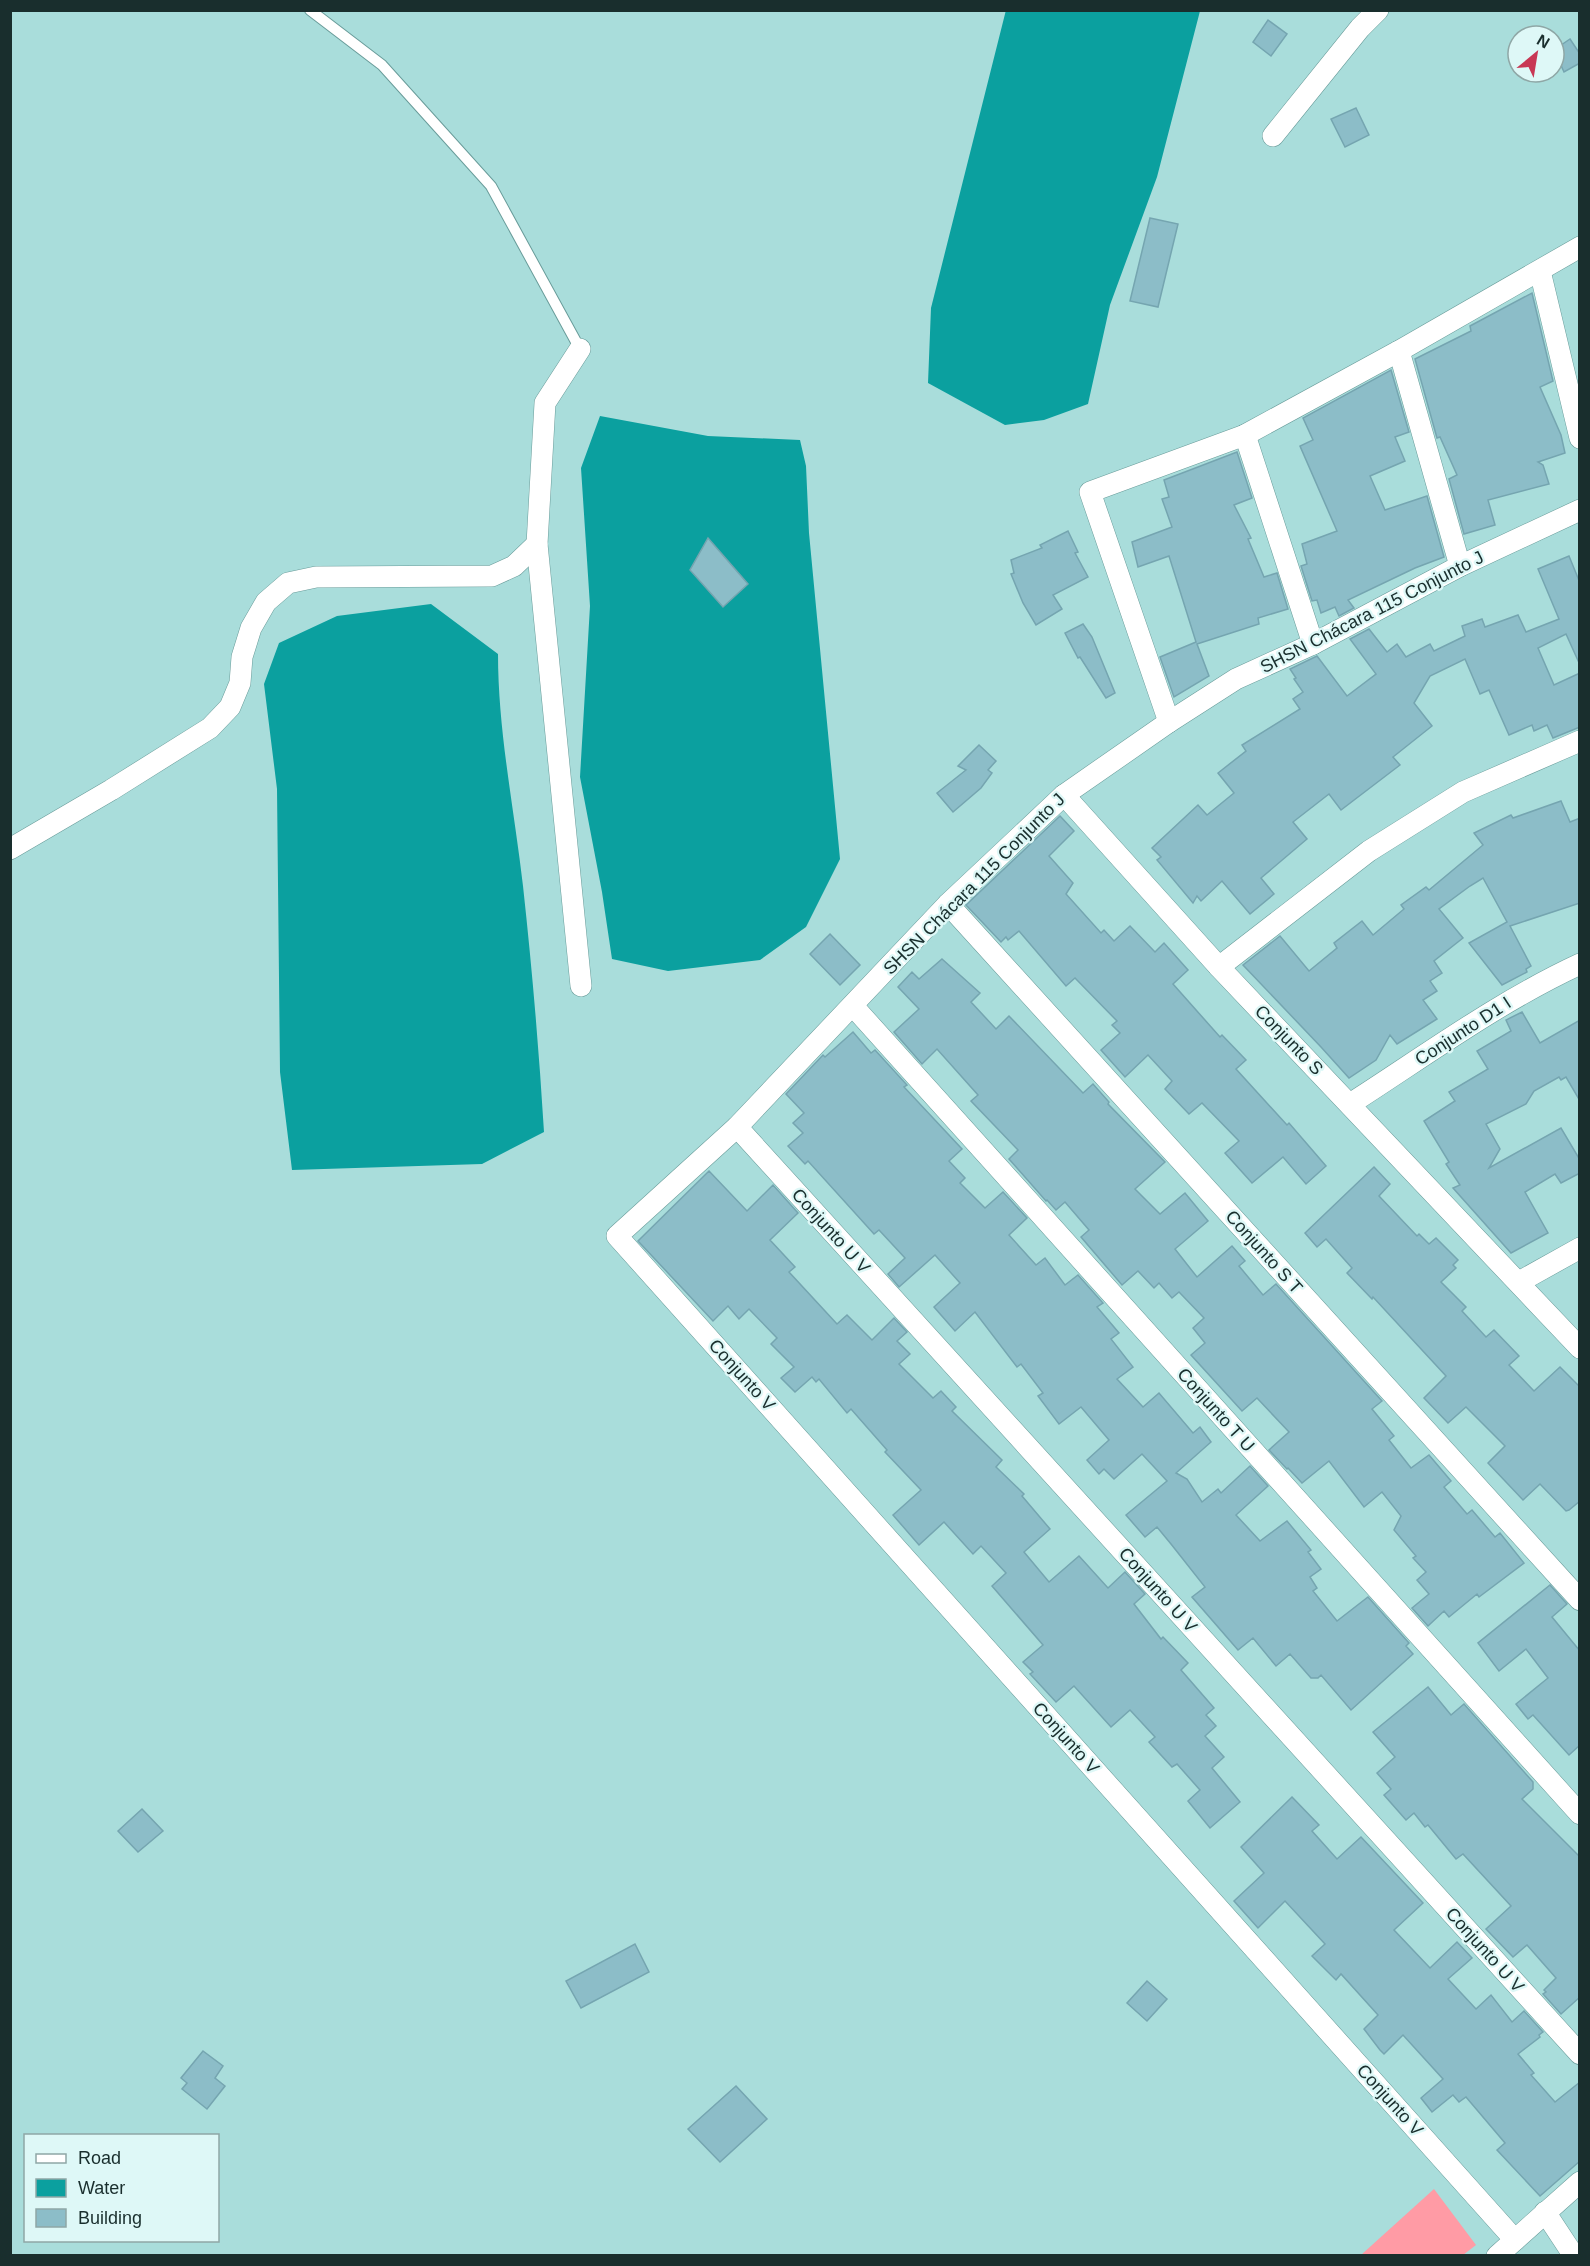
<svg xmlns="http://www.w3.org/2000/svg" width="1590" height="2266" viewBox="0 0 1590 2266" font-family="Helvetica,sans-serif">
<rect width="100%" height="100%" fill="#a9dddb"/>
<polygon fill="#ff9ba5" points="1434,2189 1476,2245 1463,2255 1361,2255"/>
<g fill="#0ba09f">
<polygon points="1006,10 1200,11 1157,177 1110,305 1088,404 1044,420 1005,425 928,383 931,308"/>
<polygon points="600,416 708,436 800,440 806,466 809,533 840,859 806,927 760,960 668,971 612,959 602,892 580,777 590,606 581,468"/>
<path d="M431,604L498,654C498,731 514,808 523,886C532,968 539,1050 544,1132L482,1164L292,1170L280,1072L277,789L264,684L279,643L337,616Z"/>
</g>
<g fill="#8cbdc8" stroke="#75a5b0" stroke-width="1.5">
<polygon points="1268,20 1287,34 1271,56 1253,42"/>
<polygon points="1570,39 1580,54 1580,63 1564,72 1554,50"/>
<polygon points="1356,108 1369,135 1345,147 1331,119"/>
<polygon points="1150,218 1178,224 1158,307 1130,301"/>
<polygon points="1532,293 1553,381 1540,387 1561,435 1565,453 1538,462 1543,465 1549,484 1488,500 1495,525 1464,534 1449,479 1457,475 1440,437 1437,438 1415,359 1471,331 1470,326"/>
<polygon points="1391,370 1409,432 1395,437 1405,461 1370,476 1385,510 1427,496 1444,557 1415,568 1348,600 1354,608 1339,616 1335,607 1321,613 1317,600 1312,601 1301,566 1307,564 1302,544 1337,531 1300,446 1313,440 1303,418"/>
<polygon points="1237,452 1252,498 1234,505 1251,538 1248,539 1264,577 1277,573 1288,609 1258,618 1259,624 1197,644 1209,676 1174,697 1160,657 1196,642 1169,556 1138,567 1132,542 1172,527 1162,499 1169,497 1164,480"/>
<polygon points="1068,531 1078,552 1075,553 1088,577 1053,595 1062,609 1036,625 1023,603 1011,574 1014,573 1011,560 1042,548 1040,545"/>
<polygon points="708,538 748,584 723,607 690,570"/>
<polygon points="1569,556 1580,583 1580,665 1566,634 1538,648 1554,685 1580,673 1580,727 1553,738 1547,725 1534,731 1532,725 1509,735 1489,690 1480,694 1465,659 1430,676 1414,703 1432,726 1393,757 1400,765 1341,810 1329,794 1293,822 1307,839 1261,878 1274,894 1250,914 1222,881 1201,901 1197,896 1193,903 1157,860 1161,857 1152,848 1198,805 1207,815 1234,793 1218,773 1246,751 1242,745 1300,709 1293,699 1303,692 1294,679 1296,678 1290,669 1317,656 1347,696 1376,674 1350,639 1369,629 1387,652 1397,644 1406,657 1430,644 1434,651 1465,636 1462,626 1482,619 1485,627 1518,615 1526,632 1559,619 1538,569"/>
<polygon points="1083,624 1092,637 1115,693 1106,698 1080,657 1078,658 1065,633"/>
<polygon points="979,745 996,761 988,770 992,773 981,788 953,812 937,793 966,770 958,766"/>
<polygon points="1561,801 1570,822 1580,818 1580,903 1510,926 1531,966 1526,969 1527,972 1502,985 1469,943 1507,922 1483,878 1470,886 1439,909 1463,938 1434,961 1442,973 1430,981 1437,991 1423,1000 1437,1019 1397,1044 1390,1035 1376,1060 1349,1078 1321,1047 1243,965 1280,936 1309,971 1337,948 1334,943 1362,921 1373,935 1404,909 1401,905 1426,887 1429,890 1483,845 1474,833 1511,815 1513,818"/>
<polygon points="1060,816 1074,831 1049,856 1073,883 1066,894 1101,933 1104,930 1114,941 1130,926 1155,952 1164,943 1188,970 1173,984 1220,1037 1222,1035 1246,1060 1236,1069 1287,1125 1289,1123 1326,1166 1306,1184 1283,1157 1252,1183 1225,1153 1239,1141 1202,1103 1189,1114 1165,1089 1172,1081 1148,1055 1125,1077 1101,1050 1120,1033 1112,1025 1117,1021 1075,978 1066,986 1019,931 1008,940 1006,937 1001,942 966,905"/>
<polygon points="830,934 860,965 840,985 810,954"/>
<polygon points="942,959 980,993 971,1002 996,1029 1009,1016 1083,1093 1093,1084 1109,1102 1108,1104 1165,1162 1135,1189 1160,1214 1185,1193 1208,1221 1175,1249 1197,1277 1232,1246 1245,1261 1239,1266 1263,1295 1276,1284 1382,1401 1372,1409 1394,1436 1389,1440 1411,1468 1429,1455 1451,1481 1444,1487 1467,1514 1472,1510 1495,1537 1500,1533 1524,1563 1479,1597 1477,1594 1449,1617 1444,1611 1428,1626 1412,1608 1429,1594 1417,1580 1426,1572 1413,1558 1416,1556 1394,1530 1401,1516 1382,1492 1364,1507 1329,1461 1302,1483 1288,1468 1287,1469 1269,1450 1289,1432 1257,1398 1242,1411 1191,1355 1205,1343 1193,1328 1204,1318 1179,1292 1172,1298 1159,1283 1154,1288 1138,1271 1122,1285 1081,1237 1089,1230 1065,1202 1056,1210 1047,1200 1046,1201 1009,1159 1018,1150 971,1101 978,1095 937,1049 922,1064 894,1032 919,1009 898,987 912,972 919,979"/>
<polygon points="1522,1012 1540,1043 1580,1020 1580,1101 1566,1077 1561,1080 1559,1077 1534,1091 1526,1104 1486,1124 1500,1149 1489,1168 1561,1128 1580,1160 1580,1173 1561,1183 1555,1174 1525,1192 1548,1233 1511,1253 1453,1188 1460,1185 1446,1164 1449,1162 1424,1121 1455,1101 1449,1092 1488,1069 1477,1051 1511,1031 1506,1020"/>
<polygon points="853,1032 871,1053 875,1050 907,1085 904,1087 962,1149 949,1161 965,1178 960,1183 985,1208 1003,1192 1027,1218 1009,1235 1036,1265 1045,1258 1065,1285 1078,1275 1103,1303 1097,1307 1119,1333 1111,1339 1133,1367 1117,1379 1143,1407 1159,1393 1193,1433 1200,1427 1211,1442 1176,1473 1187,1479 1202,1502 1218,1489 1221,1493 1250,1466 1268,1486 1236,1515 1260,1541 1287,1521 1311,1550 1308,1552 1321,1569 1310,1577 1317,1588 1313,1591 1337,1621 1368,1597 1409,1643 1406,1646 1413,1654 1351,1710 1321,1675 1318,1678 1311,1678 1290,1654 1276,1666 1253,1638 1238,1650 1192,1597 1205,1587 1171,1544 1157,1527 1145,1537 1126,1515 1167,1481 1142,1454 1114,1479 1104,1469 1099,1474 1087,1460 1109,1440 1081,1407 1059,1424 1038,1396 1043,1393 1021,1364 1017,1367 975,1312 955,1331 934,1307 960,1283 935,1255 899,1287 888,1274 905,1258 879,1230 874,1234 808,1161 805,1164 788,1146 803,1133 793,1123 804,1113 786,1094 823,1055 825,1057"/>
<polygon points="1374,1167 1390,1184 1379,1196 1417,1236 1419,1234 1429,1244 1436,1238 1458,1260 1453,1265 1456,1268 1441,1282 1466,1307 1462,1311 1486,1337 1494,1330 1519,1356 1509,1365 1534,1391 1560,1367 1580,1387 1580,1501 1569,1510 1566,1511 1540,1484 1523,1500 1488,1463 1505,1446 1466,1407 1448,1423 1424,1398 1446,1376 1373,1297 1372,1299 1347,1273 1352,1268 1326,1239 1317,1247 1305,1233"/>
<polygon points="709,1171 747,1211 773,1185 798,1213 770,1240 795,1267 789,1272 837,1324 847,1315 872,1340 894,1318 907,1332 897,1341 910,1354 899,1364 933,1398 941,1391 956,1407 952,1411 1002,1460 996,1467 1024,1494 1022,1496 1050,1529 1024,1552 1049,1582 1079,1556 1108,1588 1125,1572 1145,1594 1134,1604 1161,1639 1163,1637 1188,1663 1181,1670 1214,1708 1206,1715 1216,1726 1205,1736 1224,1757 1212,1768 1240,1802 1210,1828 1188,1801 1200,1790 1177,1764 1172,1767 1149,1742 1155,1737 1130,1710 1111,1727 1074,1686 1056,1702 1030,1674 1033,1672 1023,1662 1043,1645 992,1586 1006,1573 981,1546 973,1554 944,1522 919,1545 893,1515 921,1490 885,1452 887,1450 851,1409 847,1413 819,1379 816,1382 812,1377 795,1392 781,1378 794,1367 771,1344 777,1338 749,1309 739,1319 728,1306 713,1321 638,1241"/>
<polygon points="1550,1585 1567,1604 1552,1617 1580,1651 1580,1745 1569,1755 1533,1715 1528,1719 1516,1704 1548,1678 1526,1649 1499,1671 1478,1643"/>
<polygon points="1428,1687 1451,1715 1464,1704 1533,1782 1533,1789 1522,1799 1580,1857 1580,1997 1561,2014 1543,1994 1546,1992 1544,1990 1556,1978 1527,1945 1513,1957 1486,1929 1511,1906 1463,1854 1456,1859 1428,1825 1425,1827 1414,1813 1406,1820 1384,1795 1391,1789 1377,1773 1395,1757 1373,1732"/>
<polygon points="1292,1797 1319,1825 1312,1831 1337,1859 1361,1837 1423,1903 1394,1930 1430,1968 1457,1942 1472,1958 1448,1979 1476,2009 1491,1995 1512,2022 1524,2011 1543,2032 1539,2035 1540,2037 1518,2054 1534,2073 1531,2075 1555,2102 1580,2082 1580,2161 1540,2196 1497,2150 1505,2143 1466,2097 1459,2102 1453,2095 1432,2112 1421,2098 1443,2079 1403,2035 1384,2054 1380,2050 1364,2029 1378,2015 1341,1974 1336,1980 1312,1956 1325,1944 1285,1901 1258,1928 1234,1901 1264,1873 1241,1847"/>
<polygon points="142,1809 163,1831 138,1852 118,1831"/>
<polygon points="635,1944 649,1972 581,2008 566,1981"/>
<polygon points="1147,1981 1167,1999 1147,2021 1127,2003"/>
<polygon points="203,2051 223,2066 215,2078 225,2086 207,2109 182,2089 187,2083 181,2078"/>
<polygon points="736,2086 767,2119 720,2162 688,2129"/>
</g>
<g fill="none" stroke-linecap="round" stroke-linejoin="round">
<g stroke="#699c9a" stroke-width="12">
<polyline id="service" points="310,10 382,65 491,186 580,349"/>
</g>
<g stroke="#699c9a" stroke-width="22">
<g id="minor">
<polyline points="1273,136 1360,28 1378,10"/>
<polyline points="1540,271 1580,438"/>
<polyline points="580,349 545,403 537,544 581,986"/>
<polyline points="1399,351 1460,566"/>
<polyline points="1245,435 1313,644"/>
<polyline points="1169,722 1090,492 1245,435 1399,351 1580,247"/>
<polyline points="1064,795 1219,967 1580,1348"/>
<polyline points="10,849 111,790 210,728 230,707 240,683 242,657 251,628 266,602 288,583 316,577 492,576 514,566 537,544"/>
<polyline points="948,904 1580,1600"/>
<polyline points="1219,967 1369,851 1463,792 1580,741"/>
<polyline points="853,1006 1580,1814"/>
<path d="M1350,1104C1425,1056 1498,1002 1580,964"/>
<polyline points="737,1127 1580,2054"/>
<polyline points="1519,1282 1580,1248"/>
<polyline points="1545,2212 1574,2256"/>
<polyline points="1515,2240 617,1236 737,1127 948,904 1064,795 1169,722 1236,679 1313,644 1460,566 1580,510"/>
<polyline points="1497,2256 1580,2182"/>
</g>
</g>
<use href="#service" stroke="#fff" stroke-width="10"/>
<use href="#minor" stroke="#fff" stroke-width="21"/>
</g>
<g text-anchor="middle" stroke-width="4.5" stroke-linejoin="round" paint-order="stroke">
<g font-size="18" fill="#192e2d" stroke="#def8f7">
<text transform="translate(1372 612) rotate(-27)" y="6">SHSN Chácara 115 Conjunto J</text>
<text transform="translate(974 884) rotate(-45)" y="6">SHSN Chácara 115 Conjunto J</text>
<text transform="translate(1463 1031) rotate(-33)" y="6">Conjunto D1 I</text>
<text transform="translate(1289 1040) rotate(46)" y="6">Conjunto S</text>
<text transform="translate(831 1231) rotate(48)" y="6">Conjunto U V</text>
<text transform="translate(1264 1252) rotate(48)" y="6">Conjunto S T</text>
<text transform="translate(742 1375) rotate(48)" y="6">Conjunto V</text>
<text transform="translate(1216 1410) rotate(48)" y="6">Conjunto T U</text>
<text transform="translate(1158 1590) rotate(48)" y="6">Conjunto U V</text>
<text transform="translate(1066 1738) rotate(48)" y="6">Conjunto V</text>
<text transform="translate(1485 1950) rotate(48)" y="6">Conjunto U V</text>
<text transform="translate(1390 2100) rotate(48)" y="6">Conjunto V</text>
</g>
</g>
<rect width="1590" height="2266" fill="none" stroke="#192e2d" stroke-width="24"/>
<rect x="24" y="2134" width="195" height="108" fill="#def8f7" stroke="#8fa7a6" stroke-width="1.5"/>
<rect x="36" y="2154" width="30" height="9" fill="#ffffff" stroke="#8fa7a6" stroke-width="1.5"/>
<text x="78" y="2164" font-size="18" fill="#192e2d">Road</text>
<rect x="36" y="2179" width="30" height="18" fill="#0ba09f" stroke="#8fa7a6" stroke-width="1.5"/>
<text x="78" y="2194" font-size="18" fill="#192e2d">Water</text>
<rect x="36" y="2209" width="30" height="18" fill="#8cbdc8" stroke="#8fa7a6" stroke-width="1.5"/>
<text x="78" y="2224" font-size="18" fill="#192e2d">Building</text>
<g transform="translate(1536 54) rotate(30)"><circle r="28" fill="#def8f7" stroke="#8fa7a6" stroke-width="1.5"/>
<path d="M0-4.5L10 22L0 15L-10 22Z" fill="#c83754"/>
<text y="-9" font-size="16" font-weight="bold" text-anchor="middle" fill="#192e2d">N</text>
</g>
</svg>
